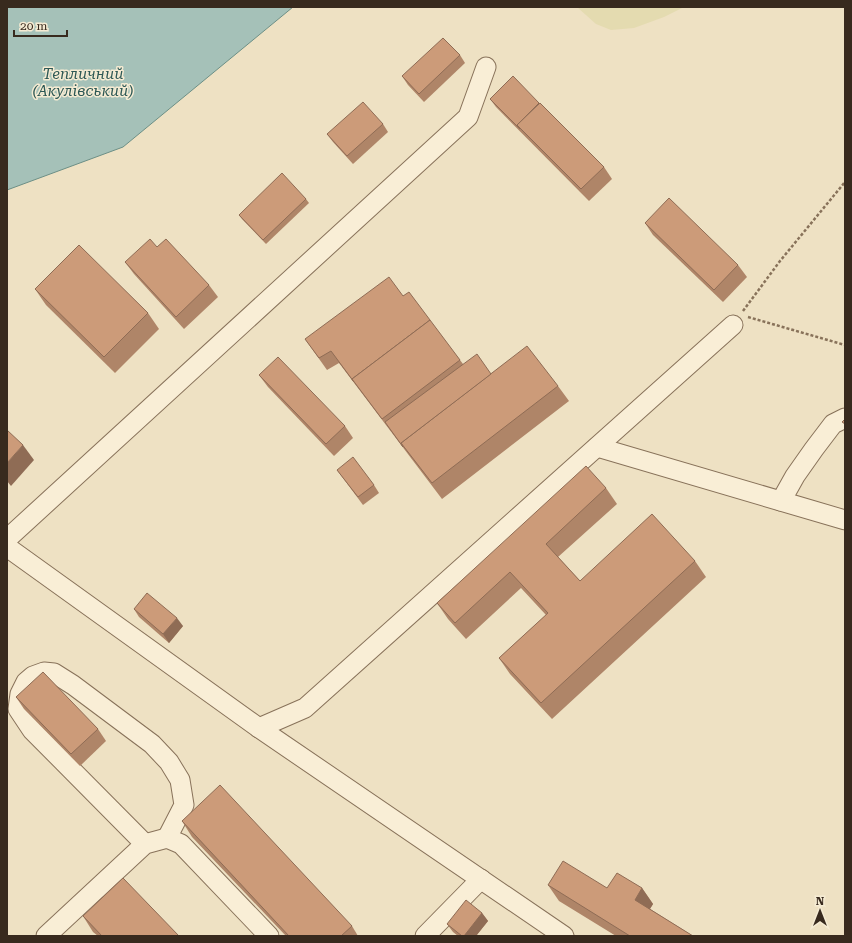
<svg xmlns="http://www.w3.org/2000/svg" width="852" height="943" viewBox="0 0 852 943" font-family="'Roboto Serif',serif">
<rect width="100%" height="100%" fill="#eee1c3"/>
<polygon fill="#e4dbb0" points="577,7 684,7 664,17 634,28 611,30 596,24"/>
<polygon fill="#a5c1b8" stroke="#6c8f86" points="7,7 293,7 123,147 7,190"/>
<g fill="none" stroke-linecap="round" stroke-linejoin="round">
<g stroke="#88725a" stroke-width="21">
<g id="minor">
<polyline points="597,447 845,520"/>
<polyline points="781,501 795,476 814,449 833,424 845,418"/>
<polyline points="7,539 468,117 486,67"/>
<polyline points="7,547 259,728 564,936"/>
<polyline points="259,728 305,708 733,325"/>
<polyline points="145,844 32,730 18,709 20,694 26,682 33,676 44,672 54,673 73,685 152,744 169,762 180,780 184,805 167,838"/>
<polyline points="46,936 145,844 167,838 181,844 269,936"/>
<polyline points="425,936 481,879"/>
</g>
</g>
<g stroke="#88725a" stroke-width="2.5" stroke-dasharray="3 2" stroke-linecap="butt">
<polyline points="743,311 780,261 845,182"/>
<polyline points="748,317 845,345"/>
</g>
<use href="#minor" stroke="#f9eed6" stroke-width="19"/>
</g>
<g fill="#af8568">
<polygon points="460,55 465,63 424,102 408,85 402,76"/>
<polygon points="490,99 604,167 612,179 589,201 496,107"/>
<polygon points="383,124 388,132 353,164 333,142 327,134"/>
<polygon points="306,199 309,203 266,244 242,219 239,215"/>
<polygon points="645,223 738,265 747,277 723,302 653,235"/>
<polygon points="157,247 209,285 218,297 184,329 134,274 125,262"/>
<polygon points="35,289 148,313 159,329 115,373 46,305"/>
<polygon points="403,296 460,360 463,364 491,374 558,386 569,401 442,499 339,363 327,370 305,339"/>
<polygon points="259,375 345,426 353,438 334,456 268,387"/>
<polygon points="337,470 374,485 379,493 363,505"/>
<polygon points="606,488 617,504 558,557 580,581 695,561 706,577 552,719 510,674 499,658 546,615 521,588 466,639 448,619 437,603"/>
<polygon points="134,609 183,626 169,643 139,617"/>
<polygon points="16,697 98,729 106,741 80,766 24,709"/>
<polygon points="182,821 352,926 358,936 286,936 192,837"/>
<polygon points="548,885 607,888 642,888 653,904 650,909 693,936 616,936 559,901"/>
<polygon points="482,913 488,921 476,936 458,936 453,932 447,924"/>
<polygon points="83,916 179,936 98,936 93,932"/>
</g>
<g fill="#8f6c55">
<polygon points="23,445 34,460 11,486 7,481 7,463"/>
<polygon points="177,618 183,626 169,643 163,634"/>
<polygon points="642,888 653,904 646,915 635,900"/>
<polygon points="482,913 488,921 476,936 464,936"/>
</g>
<g fill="#cc9b79" stroke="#8f6c55">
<polygon points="443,38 460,55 419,94 402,76"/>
<polygon points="513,76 539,103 517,125 520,129 490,99"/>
<polygon points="363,102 383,124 347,156 327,134"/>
<polygon points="540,103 604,167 581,189 517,125"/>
<polygon points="282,173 306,199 263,240 239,215"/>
<polygon points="669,198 738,265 714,290 645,223"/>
<polygon points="150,239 157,247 166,239 209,285 176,317 125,262"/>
<polygon points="79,245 148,313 104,357 35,289"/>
<polygon points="389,277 403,296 409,292 430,320 352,379 354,382 331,351 319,358 305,339"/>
<polygon points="430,320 460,360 382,419 352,379"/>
<polygon points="527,346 558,386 432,483 401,443"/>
<polygon points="477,354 491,374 401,443 403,447 385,422"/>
<polygon points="278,357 345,426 326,444 259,375"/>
<polygon points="845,419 845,424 842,422"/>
<polygon points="7,430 23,445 7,463"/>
<polygon points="353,457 374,485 358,497 337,470"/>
<polygon points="586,466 606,488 546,544 580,581 652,514 695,561 541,703 499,658 548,613 510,572 455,623 437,603"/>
<polygon points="147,593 177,618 163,634 134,609"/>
<polygon points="43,672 98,729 71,754 16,697"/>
<polygon points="220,785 352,926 341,936 289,936 182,821"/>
<polygon points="563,861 607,888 617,873 642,888 635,900 693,936 630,936 548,885"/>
<polygon points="123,878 179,936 102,936 83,916"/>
<polygon points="466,900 482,913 464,936 462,936 447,924"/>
</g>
<g text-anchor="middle" stroke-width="3" stroke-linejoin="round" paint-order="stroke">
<g font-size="15" font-style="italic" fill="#2d5855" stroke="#f5ebd3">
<text x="83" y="79">Тепличний<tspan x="83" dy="17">(Акулівський)</tspan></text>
</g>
</g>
<rect width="852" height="943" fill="none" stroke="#382a1e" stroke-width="16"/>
<g transform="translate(820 911)" stroke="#f5ebd3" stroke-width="3" paint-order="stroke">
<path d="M0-3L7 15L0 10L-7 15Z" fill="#382a1e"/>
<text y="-6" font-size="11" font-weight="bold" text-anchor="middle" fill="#382a1e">N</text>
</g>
<path d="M14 30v6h53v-6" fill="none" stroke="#382a1e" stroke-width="2"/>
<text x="20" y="30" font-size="12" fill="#382a1e" stroke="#f5ebd3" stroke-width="3" paint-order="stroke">20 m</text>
</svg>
